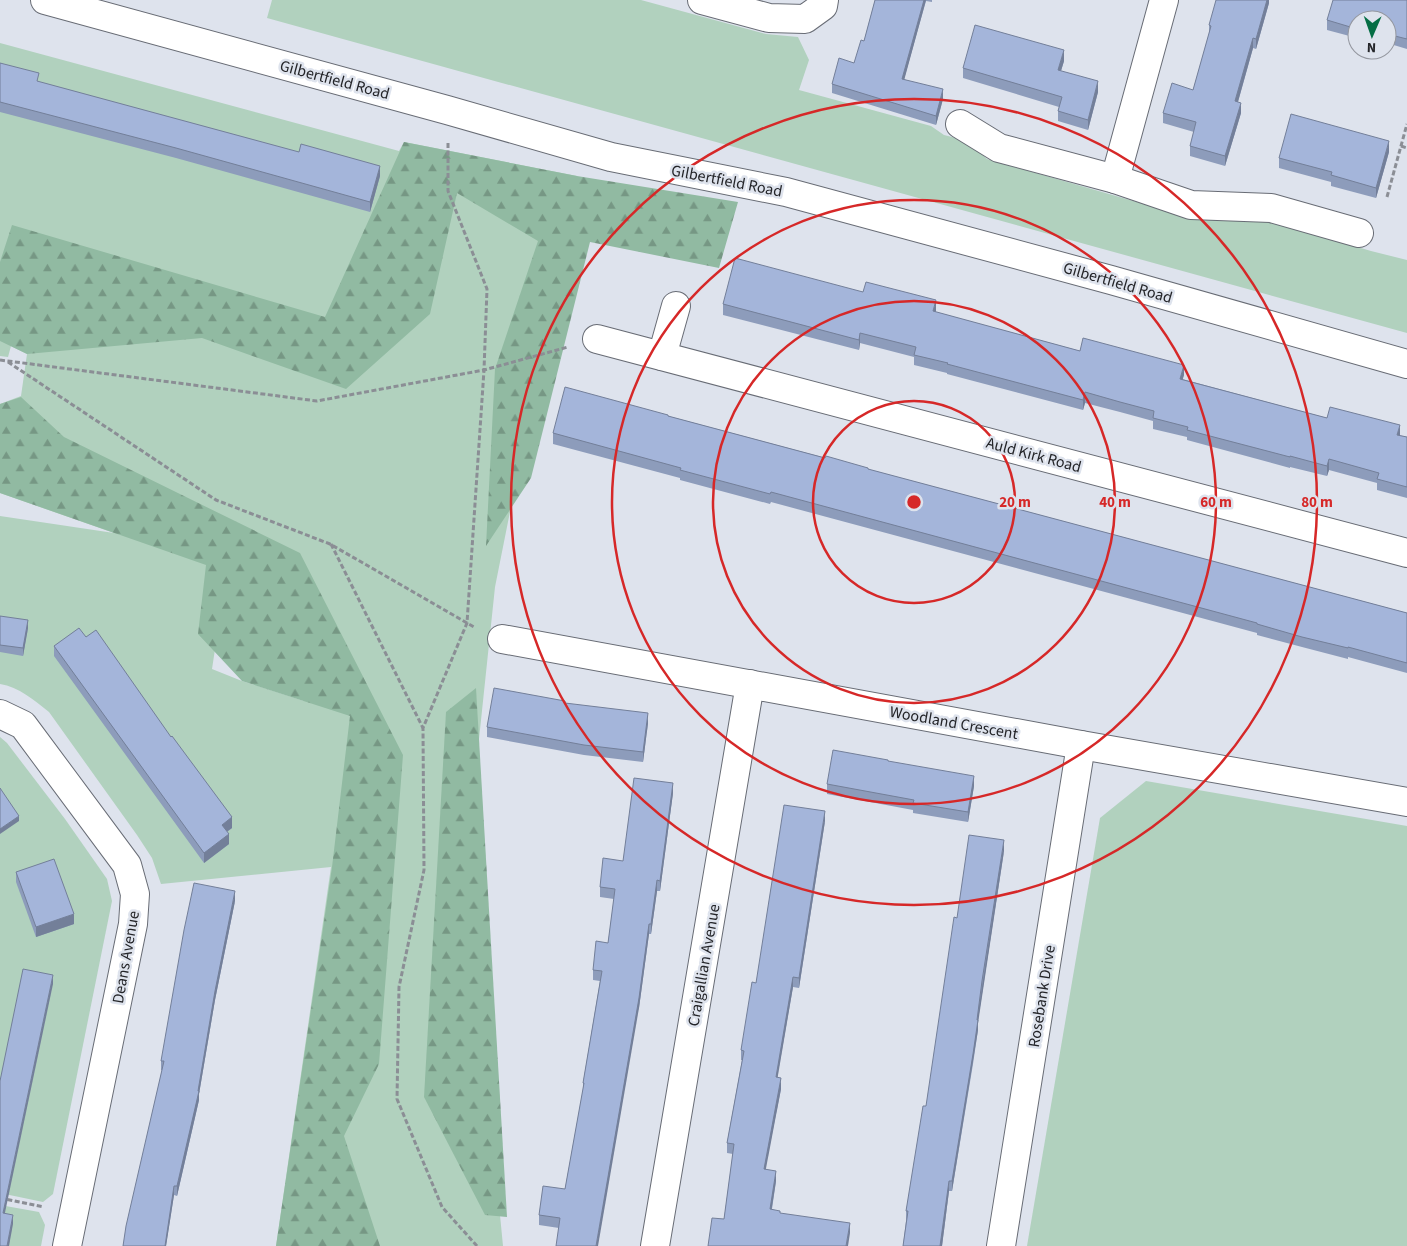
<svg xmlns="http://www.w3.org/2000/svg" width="1407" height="1246" viewBox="0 0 1407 1246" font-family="'Source Sans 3',sans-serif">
<defs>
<pattern id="forest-firs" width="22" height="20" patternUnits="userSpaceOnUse" patternTransform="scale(1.25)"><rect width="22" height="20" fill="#91baa2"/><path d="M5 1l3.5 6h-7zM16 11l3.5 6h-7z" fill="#769784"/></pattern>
</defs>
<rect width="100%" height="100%" fill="#dee3ed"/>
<g fill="#b1d1be" fill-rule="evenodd">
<polygon points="272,0 641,0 766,34 798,37 809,60 799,90 931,126 944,135 968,141 987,159 1182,215 1249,215 1371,251 1407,260 1407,333 267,18"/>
<path d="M0,43L399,151L404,142L577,176L495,587L466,863L503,1246H276L331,867L161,884L152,858L137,835L49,712C34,700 19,687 0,684V516L114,533L0,493V404L21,396L27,354L11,346L8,357L0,356ZM224,590L304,701L242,681L212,669Z"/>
<polygon points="0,737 7,743 65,819 107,879 112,901 53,1194 43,1202 0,1193"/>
<polygon points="1146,781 1407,826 1407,1246 1027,1246 1100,818"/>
<polygon points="0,1205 39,1212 45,1225 41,1246 0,1246"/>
</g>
<g fill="url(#forest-firs)">
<polygon points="404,142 577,176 738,202 719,268 590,242 531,478 486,546 495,369 538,241 457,193 430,314 346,389 202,338 27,354 0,341 0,262 12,225 325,317"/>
<polygon points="21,397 64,437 300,553 403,755 379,1064 344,1136 380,1246 276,1246 332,867 350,716 242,681 198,634 206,565 0,493 0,404"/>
<polygon points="476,688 507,1217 485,1215 424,1097 446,712"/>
</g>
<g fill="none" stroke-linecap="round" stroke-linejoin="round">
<g stroke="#686c75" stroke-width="30">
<g id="minor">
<polyline points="45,0 447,110 611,157 786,192 1111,280 1407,364"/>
<polyline points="702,0 769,18 805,19 823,6 824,0"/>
<polyline points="960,124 999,148 1115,179 1191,205 1271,208 1359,233"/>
<polyline points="1115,179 1164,0"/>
<polyline points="597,339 1407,553"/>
<polyline points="662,356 676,306"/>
<polyline points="502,639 1081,745 1407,802"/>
<polyline points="0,714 23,725 127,865 135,894 133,924 67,1246"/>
<polyline points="655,1246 750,684"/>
<polyline points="1001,1246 1081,745"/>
</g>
</g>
<g stroke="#8b8e95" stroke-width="3" stroke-dasharray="5 2.5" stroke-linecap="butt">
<polyline points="448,143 448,191 487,289 484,370 467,623 423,728 424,870 399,987 397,1099 442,1207 477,1246"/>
<polyline points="1401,146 1407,148"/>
<polyline points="1387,197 1407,124"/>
<polyline points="0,360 317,401 484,370 568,347"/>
<polyline points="8,362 216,500 330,544 474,627"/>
<polyline points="331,544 423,728"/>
<polyline points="0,1198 44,1207"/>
</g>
<use href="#minor" stroke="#fff" stroke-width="28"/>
</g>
<g fill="#8d9cbb">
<polygon points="875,0 932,0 932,2 926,1 904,79 943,99 936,125 832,93 832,84 854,63 864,41"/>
<polygon points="1269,0 1269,3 1256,49 1253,48 1238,102 1241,113 1225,166 1190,156 1190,146 1194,132 1163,123 1163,113 1193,90 1209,35 1209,25"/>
<polygon points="1407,0 1407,49 1387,43 1387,20 1357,20 1357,38 1327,30 1327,20"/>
<polygon points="1064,61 1061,71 1098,92 1088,130 1058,121 1058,111 1059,107 963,78 963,68"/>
<polygon points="0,63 39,82 380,176 370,212 176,158 0,112"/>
<polygon points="1389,152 1376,198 1331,186 1331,182 1279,168 1279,158"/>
<polygon points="863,292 936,311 936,312 1080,351 1184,375 1182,379 1327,418 1407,437 1407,498 1377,490 1377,483 1329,470 1327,476 1290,467 1290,468 1187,440 1187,437 1153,429 1153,421 1120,412 1085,403 1083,410 947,374 947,373 914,365 914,357 860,343 859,350 723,315 723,304"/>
<polygon points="668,416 1407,613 1407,673 1348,657 1348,659 1302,647 1257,635 1257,633 771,502 770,504 680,480 680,478 553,444 553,433"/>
<polygon points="0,616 28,628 23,656 0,652"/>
<polygon points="54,646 232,828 227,832 229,844 204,863 54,656"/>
<polygon points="565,703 648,723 643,762 584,755 487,737 487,727"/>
<polygon points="827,784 974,786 968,822 913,813 913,810 827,794"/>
<polygon points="673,793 660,891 657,891 651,934 649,934 639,1008 559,1228 539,1225 539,1215 565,1189 583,1090 583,1083 600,981 593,980 593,970 608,943 614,899 600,897 600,887 623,861"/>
<polygon points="825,821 799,988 793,987 777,1078 781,1089 765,1169 776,1181 772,1209 780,1214 850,1233 724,1219 733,1154 727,1153 727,1143 742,1060 741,1060 741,1050 756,983"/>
<polygon points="1004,851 978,1020 978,1030 973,1064 952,1191 949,1191 942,1246 903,1246 906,1221 906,1211 926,1106"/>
<polygon points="16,872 74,924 36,937 16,882"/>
<polygon points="235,901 215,1000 199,1094 199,1100 177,1196 174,1195 166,1246 123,1246 162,1070 161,1070 161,1061"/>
</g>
<g fill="#737f99">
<polygon points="924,0 926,0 902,88 902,79"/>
<polygon points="1267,0 1269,0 1269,3 1256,49 1256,39"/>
<polygon points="1253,38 1253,48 1235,112 1235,101"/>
<polygon points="1064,50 1064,61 1058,80 1058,70"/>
<polygon points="1098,81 1098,92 1088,130 1088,120"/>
<polygon points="943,89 943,99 936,125 936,116"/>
<polygon points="1241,103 1241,113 1225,166 1225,156"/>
<polygon points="1389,141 1389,152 1376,198 1376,188"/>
<polygon points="380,166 380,176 370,212 370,202"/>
<polygon points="936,300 936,311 933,321 933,311"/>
<polygon points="860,333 860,343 859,350 859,340"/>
<polygon points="1184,365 1184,375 1180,389 1180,379"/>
<polygon points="1085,392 1085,403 1083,410 1083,400"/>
<polygon points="1400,425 1400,436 1397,435"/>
<polygon points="1329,459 1329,470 1327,476 1327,466"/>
<polygon points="28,620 28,628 23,656 23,648"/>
<polygon points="648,713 648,723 643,762 643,752"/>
<polygon points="974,776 974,786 968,822 968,812"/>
<polygon points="673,783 673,793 660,891 660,881"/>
<polygon points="825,811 825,821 799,988 799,978"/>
<polygon points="19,816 19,821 0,834 0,829"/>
<polygon points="232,817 232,828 222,835 222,825"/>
<polygon points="229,834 229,844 204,863 204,853"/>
<polygon points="1004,840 1004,851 977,1030 977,1020"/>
<polygon points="657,880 657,891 651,934 651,924"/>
<polygon points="235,891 235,901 215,1000 199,1094 199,1100 177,1196 177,1186 198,1091 215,991"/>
<polygon points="74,914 74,924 36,937 36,927"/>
<polygon points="649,924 649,934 639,1008 598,1246 596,1246"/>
<polygon points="53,975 53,984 3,1222 3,1213"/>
<polygon points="793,977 793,987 776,1087 776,1077"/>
<polygon points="978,1020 978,1030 952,1191 952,1181"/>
<polygon points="781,1078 781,1089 764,1179 764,1169"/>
<polygon points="776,1171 776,1181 770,1219 770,1209"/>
<polygon points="949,1181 949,1191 942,1246 940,1246"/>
<polygon points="174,1186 174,1195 166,1246 165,1246"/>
<polygon points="13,1215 13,1224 9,1246 7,1246"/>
<polygon points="850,1223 850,1233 848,1246 846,1246"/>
</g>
<g fill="#a4b5da" stroke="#737f99">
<polygon points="875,0 924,0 902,79 943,89 936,116 832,84 839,58 854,63 861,40 864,41"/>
<polygon points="1216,0 1267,0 1256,39 1253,38 1235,101 1241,103 1225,156 1190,146 1196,122 1163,113 1172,83 1193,90 1211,26 1209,25"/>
<polygon points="1333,0 1407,0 1407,39 1387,34 1387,20 1357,20 1357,29 1327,20"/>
<polygon points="975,25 1064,50 1058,70 1098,81 1088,120 1058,111 1062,97 963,68"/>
<polygon points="0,63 39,73 37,81 299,152 301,144 380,166 370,202 176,148 0,102"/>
<polygon points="1291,114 1389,141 1376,188 1331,175 1332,172 1279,158"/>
<polygon points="735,258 863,292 866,282 936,300 933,311 1080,351 1083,338 1184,365 1180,379 1327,418 1330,407 1400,425 1397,435 1407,437 1407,487 1377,479 1379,473 1329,459 1327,466 1290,456 1290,457 1187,430 1188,427 1153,418 1154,411 1120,402 1085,392 1083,400 947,364 948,363 914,355 916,347 860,333 859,340 723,304"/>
<polygon points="565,387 668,415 668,416 825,458 826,456 868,468 868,469 1407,613 1407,663 1348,647 1348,648 1302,637 1257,624 1257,623 771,492 770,494 680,470 681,468 553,433"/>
<polygon points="0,616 28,620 23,648 0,645"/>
<polygon points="79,628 86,637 96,630 171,737 172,736 232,817 222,825 229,834 204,853 54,646"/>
<polygon points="494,688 565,701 565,703 648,713 643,752 584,745 487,727"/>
<polygon points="833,750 888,760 888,761 974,776 968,812 913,803 914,800 827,784"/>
<polygon points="634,778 673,783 660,881 657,880 651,924 649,924 639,998 596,1246 556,1246 560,1218 539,1215 543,1186 565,1189 584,1083 583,1083 602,971 593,970 596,941 608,943 615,889 600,887 603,858 623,861"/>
<polygon points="0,788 19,816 0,829"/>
<polygon points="784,805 825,811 799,978 793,977 776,1077 781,1078 764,1169 776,1171 770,1209 780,1211 780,1213 850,1223 846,1246 708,1246 712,1218 724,1219 734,1144 727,1143 744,1051 741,1050 752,982 756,983"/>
<polygon points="969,835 1004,840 982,981 977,1020 978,1020 973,1054 952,1181 949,1181 940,1246 903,1246 908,1211 906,1211 923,1106 926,1106 954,917 957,918"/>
<polygon points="54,859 74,914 36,927 16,872"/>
<polygon points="194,883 235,891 215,991 198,1091 199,1091 177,1186 174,1186 165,1246 123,1246 126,1226 164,1061 161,1061 184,930"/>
<polygon points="23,969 53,975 3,1213 13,1215 7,1246 0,1246 0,1081"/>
</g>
<g fill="none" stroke="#d62828" stroke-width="2.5">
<circle cx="914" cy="502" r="101"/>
<circle cx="914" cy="502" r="201"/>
<circle cx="914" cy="502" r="302"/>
<circle cx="914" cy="502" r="403"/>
</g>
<g text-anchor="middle" stroke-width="5" stroke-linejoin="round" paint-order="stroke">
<g font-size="16" fill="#242529" stroke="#dee3ed">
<text transform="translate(335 79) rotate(15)" y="6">Gilbertfield Road</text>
<text transform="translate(727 180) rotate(11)" y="6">Gilbertfield Road</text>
<text transform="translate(1118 282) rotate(16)" y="6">Gilbertfield Road</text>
<text transform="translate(1034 454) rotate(15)" y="6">Auld Kirk Road</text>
<text transform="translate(954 722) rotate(10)" y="6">Woodland Crescent</text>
<text transform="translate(125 957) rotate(-80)" y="6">Deans Avenue</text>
<text transform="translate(703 965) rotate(-80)" y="6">Craigallian Avenue</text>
<text transform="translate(1041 996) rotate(-81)" y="6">Rosebank Drive</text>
</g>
</g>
<circle cx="914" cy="502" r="8" fill="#d62828" stroke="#dee3ed" stroke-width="2.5"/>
<g font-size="15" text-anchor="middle" font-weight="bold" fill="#d62828" stroke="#dee3ed" stroke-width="5" stroke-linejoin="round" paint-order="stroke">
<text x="1015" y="507">20 m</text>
<text x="1115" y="507">40 m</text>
<text x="1216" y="507">60 m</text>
<text x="1317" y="507">80 m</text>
</g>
<g transform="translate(1372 35) rotate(182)"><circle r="24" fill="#dee3ed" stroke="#94979f"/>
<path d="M0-4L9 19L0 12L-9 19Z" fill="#056e45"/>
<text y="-8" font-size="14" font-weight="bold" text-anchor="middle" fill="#242529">N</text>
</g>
</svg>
